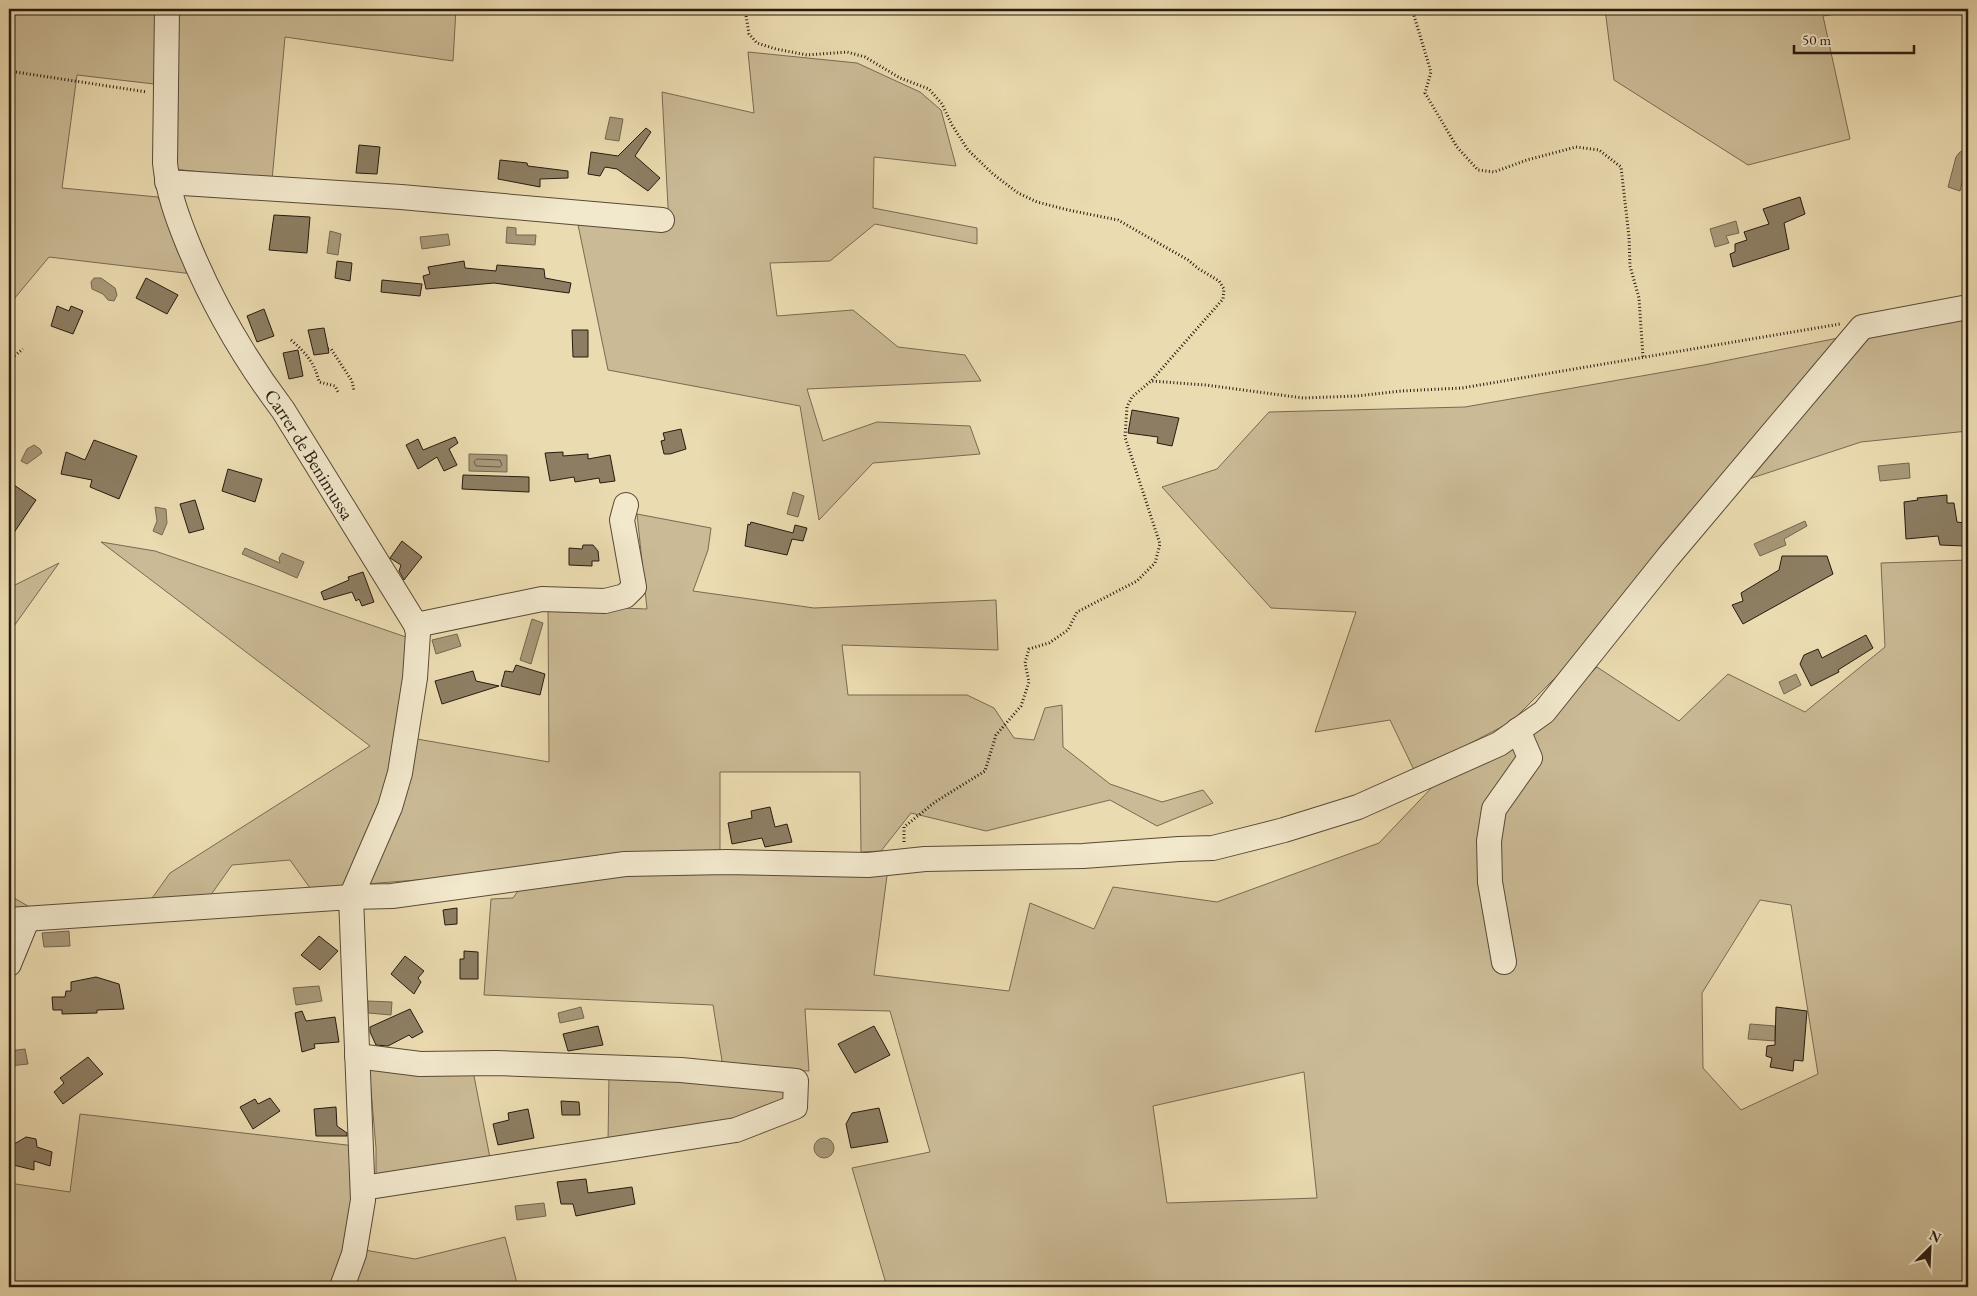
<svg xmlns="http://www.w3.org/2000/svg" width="1977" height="1296" viewBox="0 0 1977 1296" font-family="'EB Garamond',serif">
<rect width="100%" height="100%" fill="#ebdbb0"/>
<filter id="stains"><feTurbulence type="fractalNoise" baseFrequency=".004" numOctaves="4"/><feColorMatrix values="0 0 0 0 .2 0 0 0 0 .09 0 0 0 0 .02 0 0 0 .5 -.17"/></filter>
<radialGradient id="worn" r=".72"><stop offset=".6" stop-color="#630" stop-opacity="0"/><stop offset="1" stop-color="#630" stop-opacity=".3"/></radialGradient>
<g fill="#caba95" stroke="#786a52" fill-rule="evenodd">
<polygon points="9,9 159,9 154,84 77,75 62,188 158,197 193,274 49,257 9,305"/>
<polygon points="179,9 456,9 453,61 285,37 272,180 174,169"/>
<polygon points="1605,9 1867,9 1823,16 1850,139 1748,165 1614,80"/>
<polygon points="748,52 857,63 920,92 941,110 956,166 874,157 873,208 977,228 977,244 875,224 830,261 770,263 777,316 853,310 898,347 965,355 981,381 807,389 823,441 877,422 970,426 980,454 873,463 819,520 800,406 608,370 576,215 669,226 662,92 754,113"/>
<polygon points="1968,316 1968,431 1861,442 1749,479 1872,331"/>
<polygon points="1843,337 1578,655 1511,722 1415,772 1390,720 1315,732 1356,612 1271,608 1162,487 1217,469 1269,412 1465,407 1704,365"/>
<polygon points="637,514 711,528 708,550 693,591 814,608 996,600 998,650 842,645 848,695 967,695 994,708 1014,738 1034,740 1045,708 1062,705 1063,747 1110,784 1162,802 1203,790 1213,803 1157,826 1110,800 986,831 911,813 881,851 861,852 860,772 720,772 720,851 493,874 366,884 417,739 549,762 548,605 647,609"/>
<polygon points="101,542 155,551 406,637 399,736 379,813 344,886 310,888 290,860 232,865 210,896 150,901 170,873 370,746"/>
<path d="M1968,560V1287H887L852,1168L930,1152L890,1011L805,1009L809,1071L723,1067L713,1005L484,995L491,899L513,898L526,880L658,868H888L874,975L1009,991L1030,903L1094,929L1113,887L1217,902L1379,843L1439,780L1532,730L1597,667L1679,721L1728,674L1805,712L1885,647L1881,563ZM1760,900L1791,905L1818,1074L1741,1110L1703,1068L1702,993ZM1304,1072L1317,1198L1167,1203L1153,1106Z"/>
<polygon points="59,563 9,633 9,580 13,586"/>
<polygon points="9,895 33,909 9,911"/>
<polygon points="369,1067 473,1071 491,1163 376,1180 376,1148"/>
<polygon points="609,1074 790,1085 790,1107 715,1128 608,1142"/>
<polygon points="80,1114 355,1146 355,1206 347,1248 330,1287 9,1287 9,1183 70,1192"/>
<polygon points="505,1237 518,1287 352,1287 365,1250 415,1259"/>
</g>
<g fill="#a89979" stroke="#74664f">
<polygon points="610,117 623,119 619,141 605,139"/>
<polygon points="1963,150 1968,155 1960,191 1948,187 1956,157 1959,153"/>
<polygon points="1736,221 1739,233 1726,236 1729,243 1715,247 1710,229"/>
<polygon points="507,227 516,228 516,235 536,235 535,245 506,243"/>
<polygon points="330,231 341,234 338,255 327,253"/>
<polygon points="448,234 450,245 422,249 420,237"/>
<polygon points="94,278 101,278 115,288 117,295 114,301 108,300 103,294 92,289 91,282"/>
<polygon points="34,445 40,449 42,453 27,464 21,461 27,449"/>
<polygon points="469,454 507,455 507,472 469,471"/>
<polygon points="1909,463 1910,478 1880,481 1878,466"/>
<polygon points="793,492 804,496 798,517 787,514"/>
<polygon points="155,507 166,509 167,523 162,535 153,531 157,521"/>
<polygon points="1805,521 1807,526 1784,539 1786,545 1760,556 1754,544"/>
<polygon points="245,548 280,563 279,558 282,553 304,562 297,578 242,554"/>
<polygon points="532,619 543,623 531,664 520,660"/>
<polygon points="457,634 461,646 436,654 432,640"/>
<polygon points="1796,674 1801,685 1784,694 1779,682"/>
<polygon points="69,931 70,946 44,947 42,933"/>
<polygon points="319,986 322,1001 296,1005 293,988"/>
<polygon points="368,1001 392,1002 391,1015 368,1013"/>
<polygon points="581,1007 584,1018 560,1023 558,1013"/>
<polygon points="1750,1024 1775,1026 1775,1041 1748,1039"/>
<polygon points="25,1049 28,1064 9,1066 9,1051"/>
<circle cx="824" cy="1148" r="10"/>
<polygon points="544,1203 546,1216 517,1220 515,1206"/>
</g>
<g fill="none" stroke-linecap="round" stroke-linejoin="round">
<polygon stroke="#685a44" stroke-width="1" points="477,459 500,460 502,465 500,467 476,466 474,462"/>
</g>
<g fill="#8d7e63" stroke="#271a0f">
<polygon points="646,128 651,132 635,156 660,178 648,191 617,169 605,167 600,176 588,174 591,152 618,156"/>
<polygon points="359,145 380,147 377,174 356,173"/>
<polygon points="500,160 527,163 528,166 568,171 568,178 540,179 540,187 498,179"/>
<polygon points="1800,197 1805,214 1784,223 1789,249 1733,267 1730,254 1735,252 1735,244 1747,240 1744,232 1769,224 1763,209"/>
<polygon points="274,215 310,217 307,253 269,250"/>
<polygon points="337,261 352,263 350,281 335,278"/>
<polygon points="464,261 465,268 496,271 497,265 544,269 545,278 571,283 569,293 494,283 426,289 423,276 430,274 428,267"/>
<polygon points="146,278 178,295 167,314 136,298"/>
<polygon points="382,280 422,284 420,296 381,292"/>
<polygon points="57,306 69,311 71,306 83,311 73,334 51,326"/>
<polygon points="264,309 274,336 257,342 247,316"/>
<polygon points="324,328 329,353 314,355 308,330"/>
<polygon points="572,330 588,330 588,357 573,357"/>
<polygon points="298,350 303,376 289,379 283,353"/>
<polygon points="1132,410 1179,418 1172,446 1157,443 1158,437 1128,433"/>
<polygon points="681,429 686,449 670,454 664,454 661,441 665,440 663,433"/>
<polygon points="455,437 458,443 449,449 457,465 444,471 437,457 418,469 406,445 418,439 423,450"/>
<polygon points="94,440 137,456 119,499 90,487 92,480 61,474 66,452 85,460"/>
<polygon points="563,452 563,456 588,454 588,459 610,455 615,481 600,483 599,478 575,482 574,477 550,481 545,453"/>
<polygon points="228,469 262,479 255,502 222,491"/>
<polygon points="463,475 529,477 529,492 462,489"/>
<polygon points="14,485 36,500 9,540 9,496"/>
<polygon points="1947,495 1947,503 1954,503 1957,522 1964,523 1964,546 1940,545 1938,536 1906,539 1904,502 1918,500 1917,498"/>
<polygon points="195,500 204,529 189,533 180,504"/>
<polygon points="751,522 793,533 795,525 807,528 803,541 792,539 787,555 745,546 748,524 750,525"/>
<polygon points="402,541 422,557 404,580 399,571 401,565 390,558"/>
<polygon points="583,545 593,545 598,551 599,561 592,561 592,566 569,565 569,548 582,549"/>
<polygon points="1782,556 1827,556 1833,574 1743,624 1732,605 1743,601 1741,593 1779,570"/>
<polygon points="363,572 374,602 362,606 359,599 356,601 352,592 324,600 321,592 349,580 348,577"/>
<polygon points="1866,635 1873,648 1838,670 1839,672 1811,686 1800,664 1804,655 1818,649 1822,658"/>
<polygon points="516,665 545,674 540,695 501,686 505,671 513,672"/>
<polygon points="473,671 476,681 499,686 442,704 435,681"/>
<polygon points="770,807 775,827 787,824 792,842 765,847 762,838 732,844 728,823 752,818 751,811"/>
<polygon points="457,908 457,924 445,925 443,910"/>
<polygon points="319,936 338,951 320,970 301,955"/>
<polygon points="464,951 478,952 478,979 460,979 460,959 464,959"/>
<polygon points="405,956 424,971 418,978 421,982 414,994 391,974"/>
<polygon points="96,977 119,984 124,1009 97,1010 97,1013 62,1014 62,1010 53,1010 52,997 65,997 66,991 71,991 71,982"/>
<polygon points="1776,1007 1807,1011 1803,1061 1794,1060 1793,1071 1770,1067 1772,1058 1766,1056 1767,1046 1775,1045"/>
<polygon points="410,1009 423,1032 412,1038 409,1035 388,1046 376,1045 370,1032 370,1027"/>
<polygon points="302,1011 306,1021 335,1017 339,1042 314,1044 315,1048 302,1052 295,1013"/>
<polygon points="598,1026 603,1045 568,1051 563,1034"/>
<polygon points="874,1026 890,1055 855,1073 838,1044"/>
<polygon points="88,1057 103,1074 63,1104 54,1092 64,1083 60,1078"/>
<polygon points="270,1098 280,1111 253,1129 240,1107 255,1099 258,1104"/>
<polygon points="561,1101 579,1102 580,1115 562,1115"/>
<polygon points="336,1107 337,1126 347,1133 347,1136 316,1136 314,1109"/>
<polygon points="879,1108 888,1142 851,1148 846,1124 852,1113"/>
<polygon points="528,1109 534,1138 498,1145 493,1124 509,1120 508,1113"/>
<polygon points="26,1137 36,1139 37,1147 52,1152 50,1166 34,1161 34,1170 9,1164 9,1143 16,1143"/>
<polygon points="586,1179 588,1193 632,1187 635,1204 576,1216 573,1204 561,1204 557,1182"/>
</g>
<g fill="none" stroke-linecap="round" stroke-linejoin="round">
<g stroke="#584a37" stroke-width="26">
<g id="minor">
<path id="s1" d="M167,9L165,163C168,192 177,217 188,244C213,305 243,357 283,410L416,625L418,633L415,678L400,773L390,807L351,897L392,896L625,864L727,862L868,865L925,859L1083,856L1179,849L1213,848L1284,830L1358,807L1499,744L1544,712L1668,557L1862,327L1968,307"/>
<polyline points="167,182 401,197 662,220"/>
<polyline points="416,625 542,599 605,601 625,596 634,587 622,520 626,505"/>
<polyline points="9,920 351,897 363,1200 354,1254 342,1287"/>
<polyline points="1504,962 1490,882 1489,841 1494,809 1530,758 1518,730"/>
<polyline points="9,964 27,920"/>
<polyline points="357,1056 420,1064 496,1063 681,1070 796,1081 795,1107 736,1130 363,1188"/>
</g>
</g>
<g stroke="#271a0f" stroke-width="3" stroke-dasharray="1 2.5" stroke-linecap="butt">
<polyline points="745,9 749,34 757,43 776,49 807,55 847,52 865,57 900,78 929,89 942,104 952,125 968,150 993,174 1018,193 1037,202 1068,210 1118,220 1188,260 1199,269 1219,281 1224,289 1223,299 1151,381 1206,385 1303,398 1357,396 1401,391 1462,388 1840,324"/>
<polyline points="1412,9 1431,72 1425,93 1457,147 1478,170 1494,172 1527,160 1576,147 1599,150 1621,167 1629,237 1630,266 1639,298 1643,357"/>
<polyline points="9,71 147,92"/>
<path d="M291,340C306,353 315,363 319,382L335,386L338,392"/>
<polyline points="328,349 331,349 352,381 354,391"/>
<polyline points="9,360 23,349"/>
<polyline points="904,842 904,827 935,802 985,771 996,735 1021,706 1029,682 1025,663 1029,649 1049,643 1068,630 1077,612 1137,581 1155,563 1160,544 1125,437 1127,407 1132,397 1151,381"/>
</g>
<use href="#minor" stroke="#f2e8cc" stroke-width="24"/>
</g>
<g text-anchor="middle" stroke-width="4" stroke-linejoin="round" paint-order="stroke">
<g font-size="19" fill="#271a0f" stroke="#f2e8cc">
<text dy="7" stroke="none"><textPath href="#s1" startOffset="482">Carrer de Benimussa</textPath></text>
</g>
</g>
<rect width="1977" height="1296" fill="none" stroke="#ebdbb0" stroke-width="30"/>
<rect x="10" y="10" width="1957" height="1276" fill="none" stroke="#271a0f" stroke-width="2.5"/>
<rect x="15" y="15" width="1947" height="1266" fill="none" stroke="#271a0f"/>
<g transform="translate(1930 1248) rotate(24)" stroke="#f2e8cc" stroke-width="4" paint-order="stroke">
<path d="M0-4L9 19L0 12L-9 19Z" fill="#271a0f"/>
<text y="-8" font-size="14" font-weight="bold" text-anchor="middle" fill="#271a0f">N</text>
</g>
<path d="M1794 45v8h120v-8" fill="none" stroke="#271a0f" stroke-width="2.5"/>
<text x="1802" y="45" font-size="15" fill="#271a0f" stroke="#f2e8cc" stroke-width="4" paint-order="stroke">50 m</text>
<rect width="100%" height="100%" filter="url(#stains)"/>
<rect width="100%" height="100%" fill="url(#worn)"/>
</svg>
